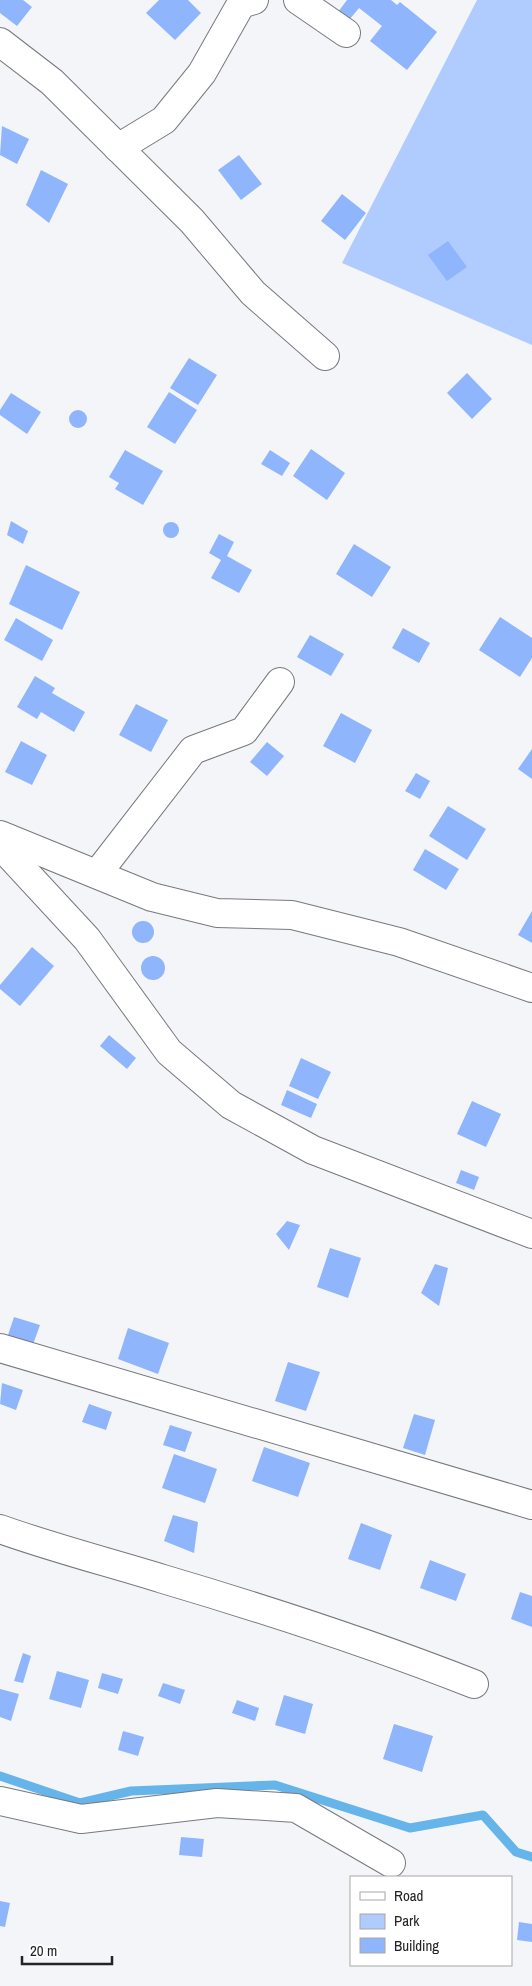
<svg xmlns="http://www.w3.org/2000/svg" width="532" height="1986" viewBox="0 0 532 1986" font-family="'Archivo Narrow',sans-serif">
<rect width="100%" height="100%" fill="#f4f5f8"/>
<polygon fill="#b0cbfe" points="477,0 532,0 532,345 342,263"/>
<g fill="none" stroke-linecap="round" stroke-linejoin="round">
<polyline stroke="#65b4ea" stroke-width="9" points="0,1776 80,1803 131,1791 275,1785 410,1828 483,1815 516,1852 532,1857"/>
</g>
<g fill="#8fb5fc">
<polygon points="0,0 23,0 32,7 17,26 0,13"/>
<polygon points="159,0 188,0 201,13 175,40 146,13"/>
<polygon points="347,0 391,0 397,5 400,2 437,32 407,70 370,41 382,26 359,8 349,20 338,12"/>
<polygon points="2,126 29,139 17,164 0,155"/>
<polygon points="239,155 262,184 241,200 218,170"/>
<polygon points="41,170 68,184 49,223 26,205"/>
<polygon points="342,194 366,213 345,240 321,221"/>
<polygon points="448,241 467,267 447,281 428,255"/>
<polygon points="189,358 217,375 198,405 170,388"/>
<polygon points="467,373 492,399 472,419 447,393"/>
<polygon points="169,392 197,410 175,444 147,427"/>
<polygon points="11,393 41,412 27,434 0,415 0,410"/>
<circle cx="78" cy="419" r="9"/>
<polygon points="311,449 345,473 327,500 293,476"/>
<polygon points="125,450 163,471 143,505 115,489 119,483 109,477"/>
<polygon points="270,450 290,463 282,476 261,464"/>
<polygon points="11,521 28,531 23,544 7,535"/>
<circle cx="171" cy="530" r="8"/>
<polygon points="219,534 234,542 227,556 252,570 239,593 211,578 221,560 209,553"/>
<polygon points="354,544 391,567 372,597 336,574"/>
<polygon points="26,565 80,592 62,630 9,604"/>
<polygon points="500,617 532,638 532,658 520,677 479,650"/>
<polygon points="16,618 53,640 42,661 4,640"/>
<polygon points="403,628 430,643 419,663 392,648"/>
<polygon points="310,635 344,654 331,676 297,657"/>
<polygon points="35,676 55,688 52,693 85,712 74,732 41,712 37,719 17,707"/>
<polygon points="136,704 168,720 151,752 119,735"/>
<polygon points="341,713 372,730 355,763 323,746"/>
<polygon points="21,741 47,755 32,785 5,772"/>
<polygon points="267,742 284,756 267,776 250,762"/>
<polygon points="532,749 532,779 518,769"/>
<polygon points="416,773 430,781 420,799 405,791"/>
<polygon points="448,806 486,829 467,860 429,836"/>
<polygon points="425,849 459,869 446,890 413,870"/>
<polygon points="532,911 532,943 518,935"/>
<circle cx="143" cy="932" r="11"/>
<polygon points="32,947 54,966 20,1006 0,989 0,985"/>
<circle cx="153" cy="968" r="12"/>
<polygon points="109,1035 136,1058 127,1069 100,1046"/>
<polygon points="301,1058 331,1072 318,1099 289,1086"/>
<polygon points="287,1090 317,1104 311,1118 281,1105"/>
<polygon points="472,1101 501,1114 486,1147 457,1134"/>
<polygon points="461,1170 479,1177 474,1190 456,1183"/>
<polygon points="287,1221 300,1225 289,1250 276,1234"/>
<polygon points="330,1248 361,1258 348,1298 317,1287"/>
<polygon points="435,1264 448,1268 439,1306 421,1293"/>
<polygon points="14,1317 40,1325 31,1350 6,1341"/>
<polygon points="128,1328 169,1343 158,1374 118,1359"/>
<polygon points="288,1362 320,1372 306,1411 275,1401"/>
<polygon points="2,1383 23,1390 16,1410 0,1404"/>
<polygon points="89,1404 112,1412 106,1430 82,1422"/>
<polygon points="414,1414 435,1420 425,1455 403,1448"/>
<polygon points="170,1425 192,1432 185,1452 163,1445"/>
<polygon points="264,1447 310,1463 298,1497 252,1481"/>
<polygon points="174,1454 217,1469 205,1503 162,1488"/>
<polygon points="173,1515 198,1522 194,1553 164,1541"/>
<polygon points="361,1523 392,1535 380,1570 348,1559"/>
<polygon points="430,1560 466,1574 456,1601 420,1588"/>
<polygon points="520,1592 532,1596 532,1627 511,1619"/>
<polygon points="23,1653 31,1656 23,1683 14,1681"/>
<polygon points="57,1671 89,1680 81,1708 49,1699"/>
<polygon points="102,1673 123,1679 118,1694 98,1688"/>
<polygon points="163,1683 185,1690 180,1704 158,1696"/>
<polygon points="0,1689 19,1694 11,1721 0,1717"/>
<polygon points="284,1695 313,1704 305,1734 275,1725"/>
<polygon points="237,1700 259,1708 255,1721 232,1713"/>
<polygon points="394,1724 433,1736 422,1772 383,1759"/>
<polygon points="123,1731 144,1737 138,1756 118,1750"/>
<polygon points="181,1837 204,1839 202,1857 179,1855"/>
<polygon points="0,1901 10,1903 5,1927 0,1926"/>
<polygon points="519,1922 532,1924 532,1942 517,1940"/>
</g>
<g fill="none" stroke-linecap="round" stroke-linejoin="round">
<g stroke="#78797c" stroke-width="30">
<g id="minor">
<polyline points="298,0 346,33"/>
<polyline points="0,42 52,82 192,221 253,293 325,356"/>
<polyline points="118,148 164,120 202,73 241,4 254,0"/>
<polyline points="0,835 152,897 217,913 292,915 399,942 532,988"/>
<polyline points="0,845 87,939 169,1052 231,1105 313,1150 532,1234"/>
<polyline points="97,874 193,750 244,731 280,682"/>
<polyline points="0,1348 532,1505"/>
<path d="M0,1529C53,1548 108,1562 163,1579C268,1610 372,1644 474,1684"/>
<polyline points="0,1801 81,1819 217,1803 296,1808 391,1863"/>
</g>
</g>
<use href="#minor" stroke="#fff" stroke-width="28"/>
</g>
<rect x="350" y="1876" width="162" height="90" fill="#ffffff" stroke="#a7a7a7"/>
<rect x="360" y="1892" width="25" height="8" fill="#ffffff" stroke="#a7a7a7"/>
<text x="394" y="1901" font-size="15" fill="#222324">Road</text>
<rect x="360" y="1914" width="25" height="15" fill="#b0cbfe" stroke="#a7a7a7"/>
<text x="394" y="1926" font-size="15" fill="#222324">Park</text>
<rect x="360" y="1938" width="25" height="15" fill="#8fb5fc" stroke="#a7a7a7"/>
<text x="394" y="1951" font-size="15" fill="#222324">Building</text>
<path d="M22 1956v8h90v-8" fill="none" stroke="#222324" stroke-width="2.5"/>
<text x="30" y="1956" font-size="15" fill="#222324" stroke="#ffffff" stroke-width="4" paint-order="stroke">20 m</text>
</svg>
